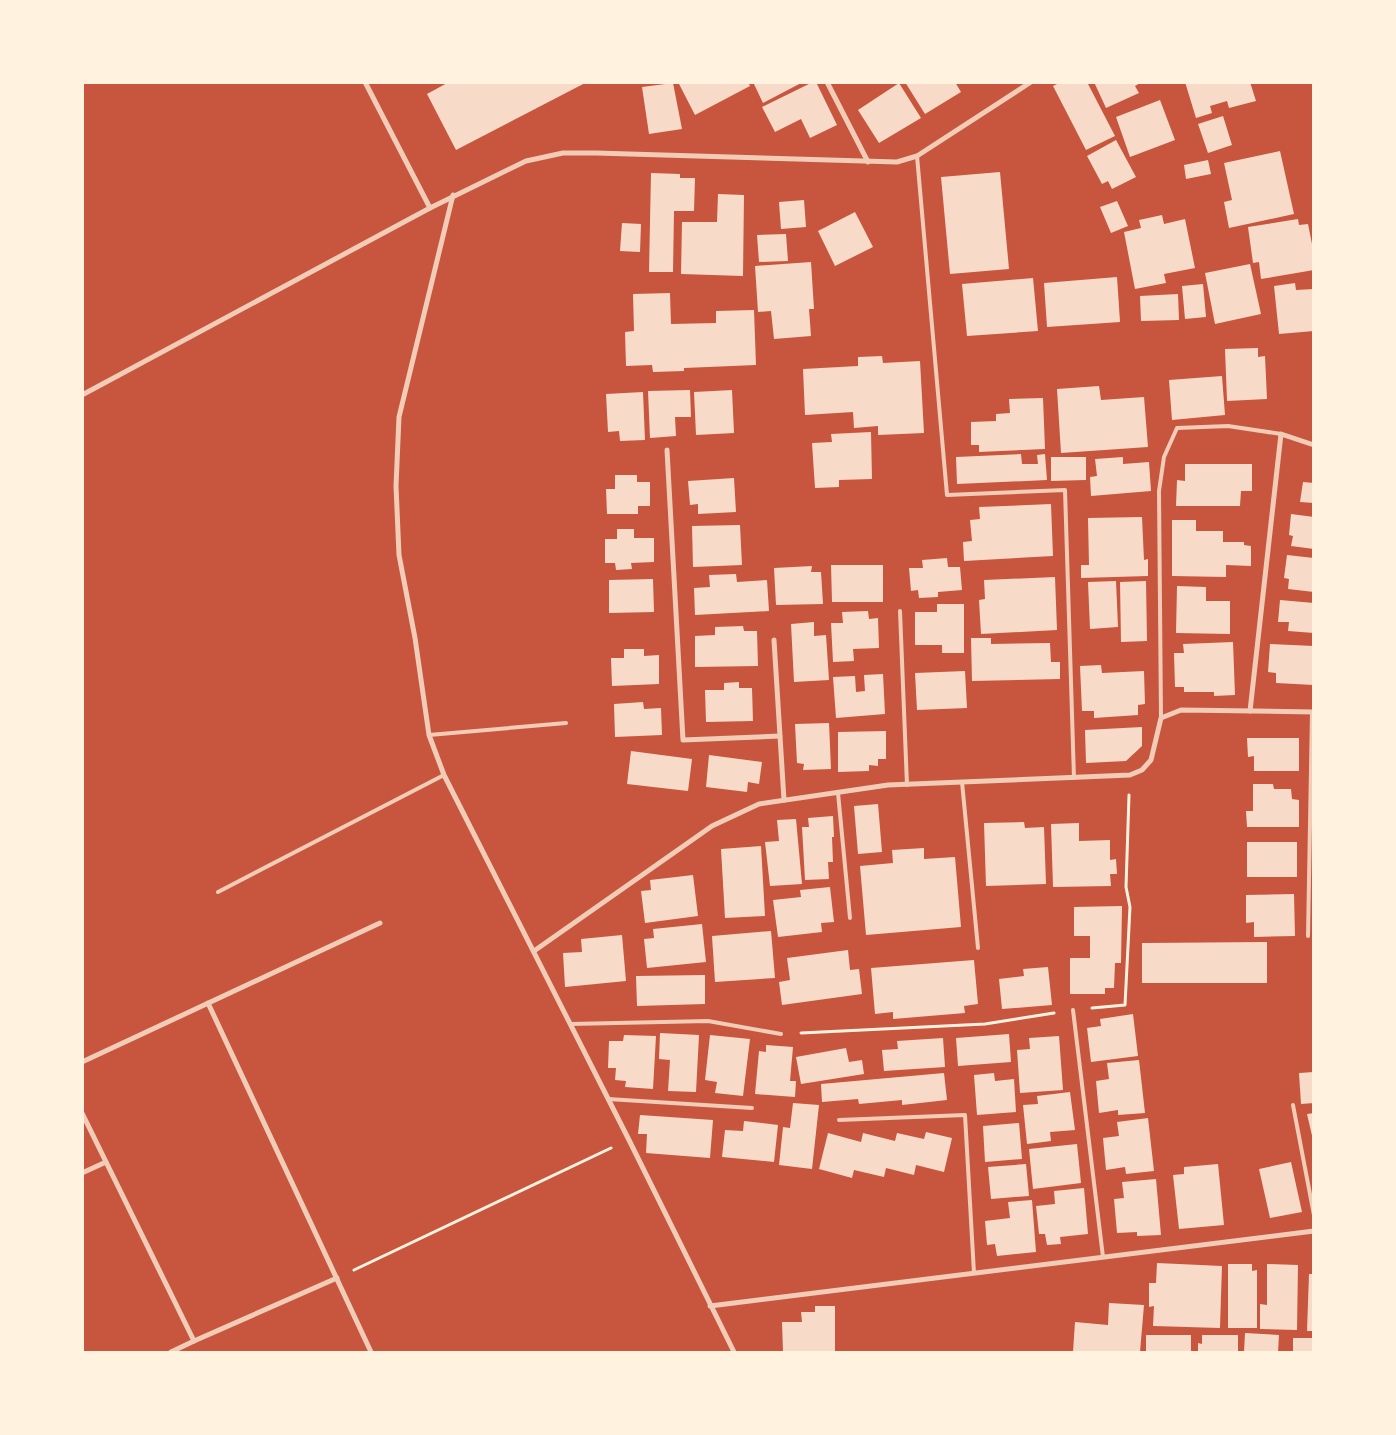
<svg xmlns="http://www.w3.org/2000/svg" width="1396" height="1435" viewBox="0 0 1396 1435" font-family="'DejaVu Sans',sans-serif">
<rect width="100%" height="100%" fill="#c8553d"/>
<g fill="#f7dbc8">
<polygon points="449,82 587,82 456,150 427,94"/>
<polygon points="678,82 748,82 750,86 695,115"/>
<polygon points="753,82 803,82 763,103"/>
<polygon points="813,82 816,82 837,125 810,138 801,119 775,132 762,107"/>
<polygon points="905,82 955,82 961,92 925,114"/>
<polygon points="1061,82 1087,82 1115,136 1086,150 1053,86"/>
<polygon points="1094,82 1142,82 1135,86 1139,93 1106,108"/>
<polygon points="1185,82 1250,82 1256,101 1229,108 1227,101 1210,106 1212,113 1196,118"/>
<polygon points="673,83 682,129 649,134 642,87"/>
<polygon points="899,83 921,118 879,143 858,110"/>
<polygon points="1160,100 1175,140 1130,157 1116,117"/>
<polygon points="1223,116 1232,145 1208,153 1198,124"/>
<polygon points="1116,140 1136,177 1112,189 1108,181 1102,184 1087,156"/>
<polygon points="1280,151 1294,214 1229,228 1224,202 1232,200 1224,163"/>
<polygon points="1208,160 1211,174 1186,179 1184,165"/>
<polygon points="1000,172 1009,269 950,274 941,177"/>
<polygon points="651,173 680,174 680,178 695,178 694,211 674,211 673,272 649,272"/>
<polygon points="718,194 744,195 743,276 681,274 682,222 717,222"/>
<polygon points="804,200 806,227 781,229 779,202"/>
<polygon points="1117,201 1128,226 1111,233 1100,207"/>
<polygon points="855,212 873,247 835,266 818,231"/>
<polygon points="1162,215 1164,224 1185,219 1195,268 1164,274 1166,283 1135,289 1124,232 1141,228 1139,220"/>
<polygon points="1298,219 1299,225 1308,224 1314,254 1314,270 1261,279 1259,262 1253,263 1248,227"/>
<polygon points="622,223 641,224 640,252 620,251"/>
<polygon points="786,234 788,261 759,262 757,235"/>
<polygon points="811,262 814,309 809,309 811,336 774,339 771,311 758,312 755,266"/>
<polygon points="1250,264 1261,314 1215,324 1205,273"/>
<polygon points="1117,277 1120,322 1047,327 1044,283"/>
<polygon points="1033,278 1038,331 967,336 962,284"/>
<polygon points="1295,283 1296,290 1314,289 1314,331 1279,334 1274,286"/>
<polygon points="1203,284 1206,317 1185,319 1182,286"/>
<polygon points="670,293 671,324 716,323 716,311 754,310 756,365 684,368 684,371 653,372 652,365 626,366 625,332 634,331 633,294"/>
<polygon points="1178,294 1179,320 1141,321 1140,296"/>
<polygon points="1258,348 1258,357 1265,356 1267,399 1227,401 1225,349"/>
<polygon points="882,356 883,363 920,361 924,433 878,435 878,426 854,428 853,412 805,415 803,369 858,366 858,357"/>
<polygon points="1222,376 1225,415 1172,420 1169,380"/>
<polygon points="1099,386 1101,400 1144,397 1148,447 1061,453 1057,389"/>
<polygon points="690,390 691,417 675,417 676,436 650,438 648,391"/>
<polygon points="732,390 734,433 696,435 694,392"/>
<polygon points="643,392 645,440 620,441 619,431 608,432 606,394"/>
<polygon points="1043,398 1045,449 979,452 979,445 971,445 971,422 996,421 996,414 1010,413 1009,399"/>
<polygon points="871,432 872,479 839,480 839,487 815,488 812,443 832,442 831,434"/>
<polygon points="1021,454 1022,464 1038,464 1037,455 1045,454 1047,480 957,484 956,457"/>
<polygon points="1051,457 1086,457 1086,480 1051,481"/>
<polygon points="1123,457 1123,464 1149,462 1151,491 1091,496 1090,477 1097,476 1095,459"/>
<polygon points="1185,464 1252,464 1252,491 1241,491 1240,506 1176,506 1177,480 1185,481"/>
<polygon points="615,475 637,475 637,482 650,482 650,506 638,506 638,514 607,514 606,489 615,489"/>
<polygon points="734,478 736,512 698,514 698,504 690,505 688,481"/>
<polygon points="1303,482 1314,483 1314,503 1300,502"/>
<polygon points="1051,504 1053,556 964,561 963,542 972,541 970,520 980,519 979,507"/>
<polygon points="1291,514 1314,517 1314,549 1291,546 1293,536 1289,535"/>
<polygon points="1142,517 1144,560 1148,559 1148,576 1081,578 1081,565 1089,565 1088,518"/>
<polygon points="1172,520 1196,520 1196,531 1223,531 1223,542 1244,542 1244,545 1251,546 1251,566 1226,565 1226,577 1172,576"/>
<polygon points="740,525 742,565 693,567 692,526"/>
<polygon points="617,529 634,529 634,538 654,538 654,562 631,563 632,569 616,570 615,563 605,563 605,539 617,539"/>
<polygon points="1287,555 1314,558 1314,592 1288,589 1289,579 1284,578"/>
<polygon points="947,558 948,567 960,567 962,590 938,592 938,597 919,598 918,590 911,591 909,568 923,568 922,560"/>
<polygon points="831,565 883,565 883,602 832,602"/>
<polygon points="812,566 811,572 821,572 823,604 776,605 774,568"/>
<polygon points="736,574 737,582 767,580 769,611 695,615 694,588 710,587 709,575"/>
<polygon points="1055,577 1057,630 981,634 979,600 985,599 984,580"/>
<polygon points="653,579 654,612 609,613 609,580"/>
<polygon points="1116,581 1118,627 1090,629 1088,582"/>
<polygon points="1146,581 1147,641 1121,642 1120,582"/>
<polygon points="1177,586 1206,587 1206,601 1230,601 1230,634 1176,633"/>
<polygon points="1280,600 1314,603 1314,633 1288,631 1289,622 1278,622"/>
<polygon points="937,604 964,604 964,653 942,653 942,645 915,645 915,612 937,612"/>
<polygon points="868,611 869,619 878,618 879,648 853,649 854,661 833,662 831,623 843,623 842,612"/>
<polygon points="814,622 814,636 826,635 829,680 794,682 791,624"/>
<polygon points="743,626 744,631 757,631 758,666 695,667 695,636 715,635 715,627"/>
<polygon points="971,638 991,638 991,644 1050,643 1051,662 1060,662 1060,679 972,681"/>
<polygon points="1233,642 1235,695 1214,696 1214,692 1184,692 1184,687 1175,687 1174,653 1184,653 1183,644"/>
<polygon points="1270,644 1314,646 1314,685 1276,683 1276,673 1268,672"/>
<polygon points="624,649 644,649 644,656 659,655 659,684 612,686 611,658 624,658"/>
<polygon points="1101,665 1102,673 1144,671 1145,704 1138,705 1138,715 1094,718 1094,711 1082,711 1080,666"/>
<polygon points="965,671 967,708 917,710 915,673"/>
<polygon points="883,674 885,714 836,718 833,677 855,676 856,692 865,691 864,675"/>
<polygon points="739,682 739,688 752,688 753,721 706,722 705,690 724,690 724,683"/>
<polygon points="643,702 644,709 661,708 662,735 615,737 614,704"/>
<polygon points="829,723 831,769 803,770 804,764 797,763 795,724"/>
<polygon points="1142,727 1142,746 1126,761 1086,763 1085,730"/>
<polygon points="886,731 886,759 878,759 878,766 869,765 869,771 838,772 838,732"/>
<polygon points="1247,738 1299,738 1299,771 1254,771 1254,756 1248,757"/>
<polygon points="631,751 692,759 688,791 627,784"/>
<polygon points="709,755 762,762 759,784 748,782 747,792 706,787"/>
<polygon points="1253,784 1273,784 1274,789 1291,789 1292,799 1299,800 1299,827 1247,827 1246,811 1253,811"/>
<polygon points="878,804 882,852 858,854 854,806"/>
<polygon points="833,816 834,837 832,837 833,862 828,862 829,879 805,880 802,827 809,827 808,818"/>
<polygon points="796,819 802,884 770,886 765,842 779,841 777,820"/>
<polygon points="1024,822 1025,828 1044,827 1046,884 986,886 984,823"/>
<polygon points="1079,823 1079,841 1110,840 1110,860 1116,859 1117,874 1110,874 1111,886 1053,887 1051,824"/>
<rect x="1247" y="842" width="50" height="35"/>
<polygon points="761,846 765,916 725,918 721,849"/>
<polygon points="924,848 924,859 955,857 961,927 866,935 860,866 893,863 892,850"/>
<polygon points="693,875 698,916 645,923 641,891 651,890 650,880"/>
<polygon points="830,887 834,922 821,923 822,932 778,937 773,900 801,897 800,890"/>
<polygon points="1294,894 1295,936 1254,937 1254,922 1246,923 1246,895"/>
<polygon points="1122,906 1121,963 1115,963 1114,988 1105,988 1105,994 1070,994 1070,958 1090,958 1090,936 1074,936 1074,907"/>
<polygon points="702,924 706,962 647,968 644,939 654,938 653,929"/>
<polygon points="771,931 775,978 715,982 712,936"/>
<polygon points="622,935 626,981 565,987 563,953 582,952 581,939"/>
<polygon points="1267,942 1267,983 1142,983 1142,943"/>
<polygon points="848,950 850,970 859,969 862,994 782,1005 779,982 790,980 787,958"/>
<polygon points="974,960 978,1004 964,1006 965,1013 893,1019 893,1012 875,1014 871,968"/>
<polygon points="1048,967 1052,1005 1002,1009 999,979 1024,976 1023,969"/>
<polygon points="705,975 705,1004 637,1006 636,976"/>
<polygon points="1133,1014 1138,1056 1091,1062 1087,1028 1101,1026 1100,1019"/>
<polygon points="660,1033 699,1035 696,1092 668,1091 670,1060 659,1059"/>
<polygon points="1009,1034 1011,1062 958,1066 956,1038"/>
<polygon points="624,1035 656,1036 653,1089 625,1087 626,1081 615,1080 616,1068 608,1068 609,1041 623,1041"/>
<polygon points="710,1035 750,1039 743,1096 715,1093 717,1082 705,1080"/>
<polygon points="1059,1036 1063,1090 1020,1093 1017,1050 1030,1049 1029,1038"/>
<polygon points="943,1038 945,1067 884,1071 882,1050 898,1049 897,1041"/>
<polygon points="766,1045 793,1047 790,1081 796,1081 795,1097 755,1094 759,1051 766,1052"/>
<polygon points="846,1048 849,1062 862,1060 864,1074 801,1084 796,1057"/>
<polygon points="1139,1060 1145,1113 1118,1115 1118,1110 1099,1113 1096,1081 1109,1079 1107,1063"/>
<polygon points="1314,1072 1314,1103 1301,1104 1299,1073"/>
<polygon points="944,1073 947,1100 902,1105 902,1100 859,1104 858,1099 822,1102 821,1084"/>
<polygon points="994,1073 995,1081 1014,1079 1016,1112 977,1115 974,1075"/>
<polygon points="1070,1092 1075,1130 1050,1132 1051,1141 1027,1144 1023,1105 1038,1104 1037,1096"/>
<polygon points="793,1103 819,1105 812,1169 779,1165 783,1127 790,1128"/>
<polygon points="1314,1113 1314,1140 1313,1140 1307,1114"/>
<polygon points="640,1115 713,1120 710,1158 646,1153 647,1134 638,1134"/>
<polygon points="1148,1118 1154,1171 1126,1174 1125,1167 1106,1170 1103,1138 1119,1136 1117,1122"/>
<polygon points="744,1121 778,1125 774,1162 722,1157 725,1130 743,1131"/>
<polygon points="1019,1123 1022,1159 985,1162 983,1126"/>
<polygon points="926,1132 952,1138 944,1172 916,1165 914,1175 886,1168 884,1177 854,1170 852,1178 819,1169 828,1133 861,1142 863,1133 895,1141 897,1133 924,1139"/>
<polygon points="1077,1144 1081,1183 1033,1189 1029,1149"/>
<polygon points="1291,1162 1302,1212 1270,1218 1259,1169"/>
<polygon points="1026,1164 1029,1196 991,1199 988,1167"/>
<polygon points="1218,1164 1224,1225 1179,1229 1173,1175 1184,1174 1184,1167"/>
<polygon points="1156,1179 1161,1235 1137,1236 1137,1232 1117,1233 1114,1199 1124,1198 1122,1182"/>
<polygon points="1084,1188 1088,1234 1060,1237 1061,1244 1047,1245 1045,1234 1039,1234 1036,1206 1055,1204 1054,1191"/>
<polygon points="1032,1200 1036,1252 997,1256 995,1244 987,1245 985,1221 1010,1218 1008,1202"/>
<polygon points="1157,1263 1222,1266 1220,1328 1153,1326 1154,1306 1149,1307 1149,1283 1156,1283"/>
<polygon points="1228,1264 1252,1264 1252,1271 1257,1270 1257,1328 1228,1328"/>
<polygon points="1267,1264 1298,1265 1297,1330 1260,1329 1260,1304 1267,1305"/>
<polygon points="1309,1274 1314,1274 1314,1331 1307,1331"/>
<polygon points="1109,1303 1144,1305 1140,1352 1073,1352 1075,1322 1108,1325"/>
<polygon points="815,1306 835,1306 835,1352 783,1352 782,1322 802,1322 801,1312 815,1312"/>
<polygon points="1245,1333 1279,1335 1278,1352 1244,1352"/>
<rect x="1146" y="1335" width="45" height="17"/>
<polygon points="1202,1335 1238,1335 1238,1352 1198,1352 1198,1343 1202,1344"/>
<rect x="1293" y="1338" width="21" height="14"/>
</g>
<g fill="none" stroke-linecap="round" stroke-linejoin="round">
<g stroke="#fff3e0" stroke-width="3">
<polyline points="1092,1008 1125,1005 1130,907 1126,887 1129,795"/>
<polyline points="801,1033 985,1024 1054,1013"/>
<polyline points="354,1270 611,1148"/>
</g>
<g stroke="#f1ccb7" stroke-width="4">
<polyline points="917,156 947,495 1065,490 1074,778"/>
<polyline points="900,611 907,785"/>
<polyline points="1161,718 1159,491 1164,457 1177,428 1228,426 1281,434"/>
<polyline points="429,735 566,723"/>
<polyline points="962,782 978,948"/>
<polyline points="838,793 850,918"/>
<polyline points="218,892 444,775"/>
<polyline points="1308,936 1312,712"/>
<polyline points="1073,1010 1103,1257"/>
<polyline points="571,1024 708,1021 781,1034"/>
<polyline points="608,1099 752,1108"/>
<polyline points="1293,1105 1314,1215"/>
<polyline points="839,1120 965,1115 974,1273"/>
</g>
<g stroke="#f1ccb7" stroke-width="5">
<polyline points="365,82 430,208"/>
<polyline points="827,82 868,162"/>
<polyline points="453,195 399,417 396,486 399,555 415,638 429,735 444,775 629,1140 734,1352"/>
<polyline points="82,395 430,208 526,161 563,153 596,153 897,162 917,156 1031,82"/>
<polyline points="667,450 683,740 780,736"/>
<polyline points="774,640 784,800"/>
<polyline points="1250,711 1281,434 1314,445"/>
<polyline points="534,951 712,826 759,804 888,785 1130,775 1142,770 1151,760 1161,718 1181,710 1314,712"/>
<polyline points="208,1003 371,1352"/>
<polyline points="82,1062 380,923"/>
<polyline points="82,1113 194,1341 171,1352"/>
<polyline points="82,1173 106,1162"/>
<polyline points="710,1306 1314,1231"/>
<polyline points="194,1341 337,1278"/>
</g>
</g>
<rect width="1396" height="1435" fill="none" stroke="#fff3e0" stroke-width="168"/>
</svg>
